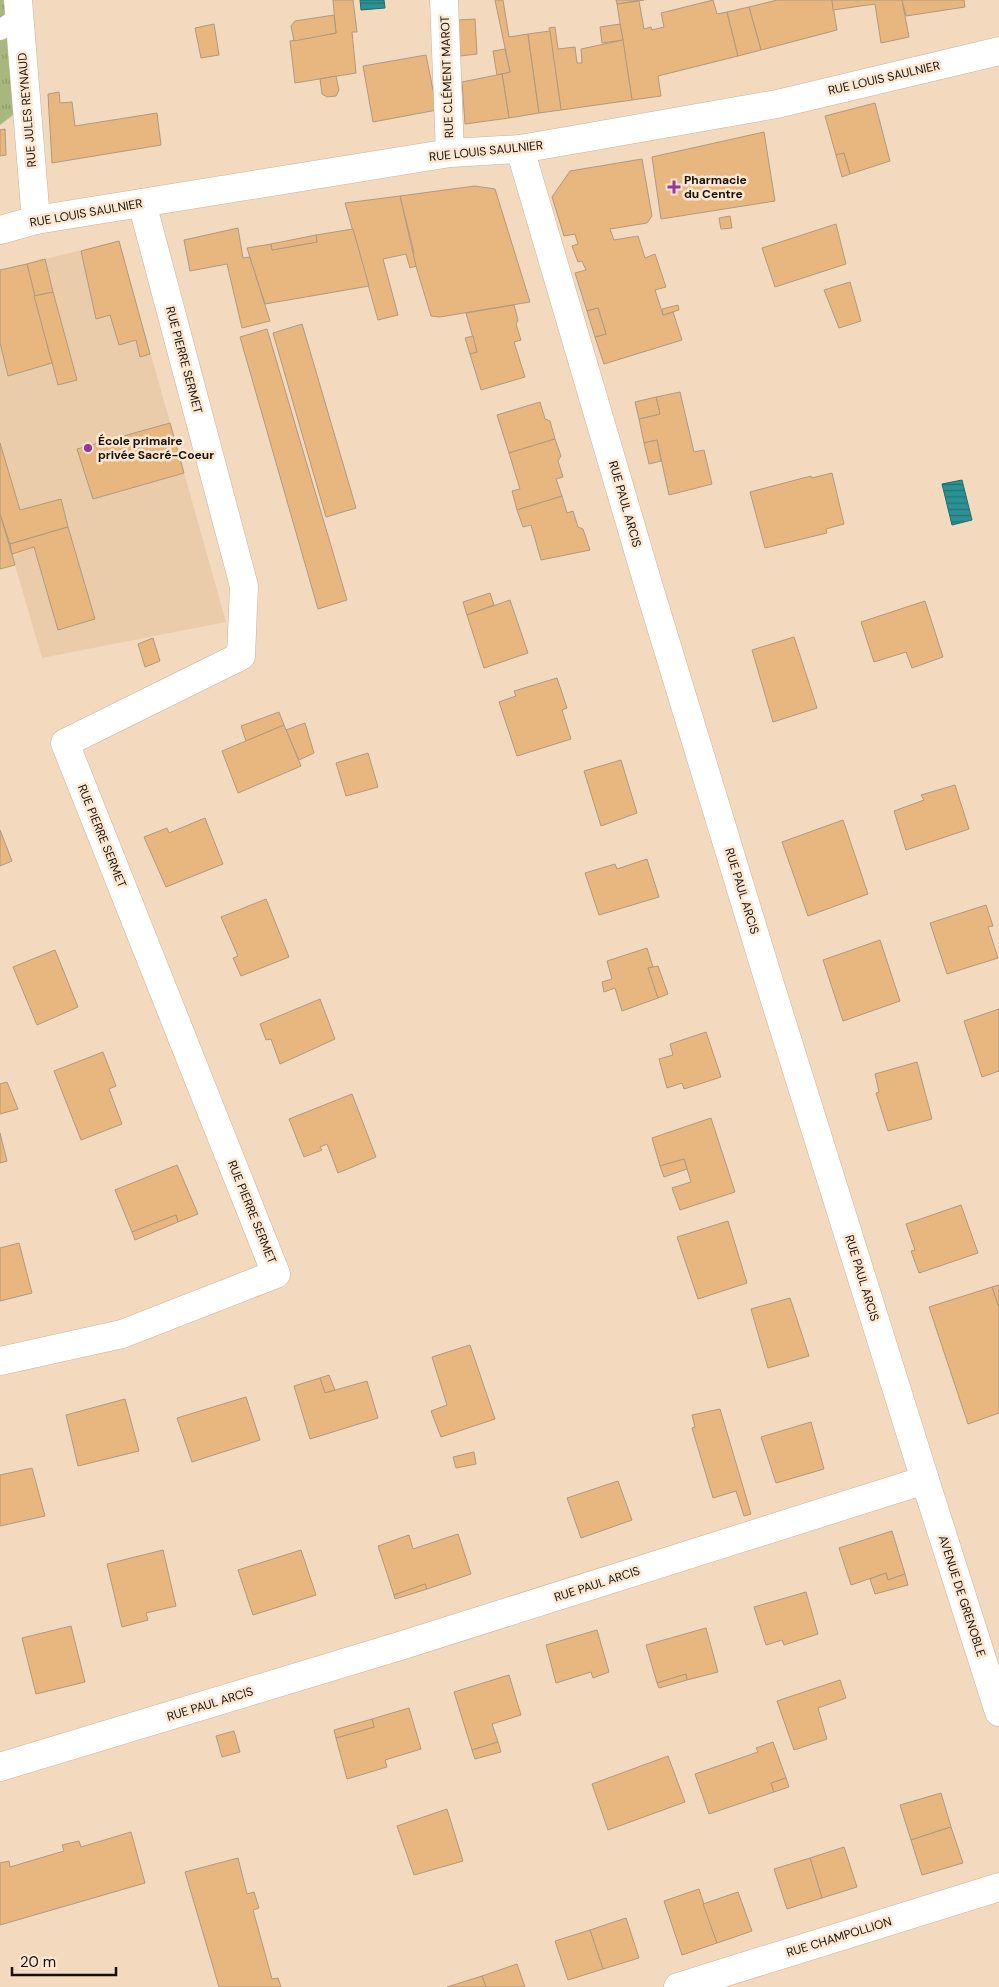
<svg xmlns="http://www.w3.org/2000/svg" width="999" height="1987" viewBox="0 0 999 1987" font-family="'DM Sans',sans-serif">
<defs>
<pattern id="park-tufts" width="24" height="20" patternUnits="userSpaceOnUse" patternTransform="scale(1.25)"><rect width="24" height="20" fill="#a8b77d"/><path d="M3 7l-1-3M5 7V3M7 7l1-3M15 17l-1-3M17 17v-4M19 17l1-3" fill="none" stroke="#909c6b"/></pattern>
<pattern id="water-rules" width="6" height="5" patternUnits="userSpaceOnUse" patternTransform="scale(1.25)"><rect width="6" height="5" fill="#2a9194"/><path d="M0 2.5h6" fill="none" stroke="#237577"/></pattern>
</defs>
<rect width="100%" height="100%" fill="#f3dabe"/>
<polygon fill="#eaccab" points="119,241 226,622 42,658 0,514 0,270"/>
<polygon fill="url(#park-tufts)" points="0,0 6,0 17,112 0,125"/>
<g fill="url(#water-rules)" stroke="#246a69">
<polygon points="360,0 384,0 385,8 361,10"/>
<polygon points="962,480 972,520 952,525 942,484"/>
</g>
<g fill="#e8b780" stroke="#b0997f">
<polygon points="333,0 353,0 357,32 352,32 356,73 295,83 290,41 336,33"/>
<polygon points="495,0 503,0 509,37 528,34 539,113 509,118 502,74 510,72"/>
<polygon points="616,0 644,0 617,4"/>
<polygon points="713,0 717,14 727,12 738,56 658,76 661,96 632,100 617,4 639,1 644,29 651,27 652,30 664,27 661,13"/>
<polygon points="777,0 832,0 837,30 761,50 749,7"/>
<polygon points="832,0 902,0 909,37 881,43 875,4 833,10"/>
<polygon points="902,0 964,0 965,7 906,16"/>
<polygon points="749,7 761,50 738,56 727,12"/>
<polygon points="334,15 336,33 294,41 291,26 295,21"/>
<polygon points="475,19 477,54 460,56 458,20"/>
<polygon points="214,24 219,55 201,58 195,28"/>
<polygon points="620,24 623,40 602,43 600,27"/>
<polygon points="555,27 558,49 575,47 577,63 582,63 581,49 623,40 632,100 561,110 549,28"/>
<polygon points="550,31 561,110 539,113 528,34"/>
<polygon points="505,49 510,72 497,75 493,51"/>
<polygon points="426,55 437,110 373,122 363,66"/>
<polygon points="502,74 509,118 465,124 462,82"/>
<polygon points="336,76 339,90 336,96 327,97 322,94 320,79"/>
<polygon points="59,92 60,103 72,102 75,126 157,113 161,145 52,163 48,94"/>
<polygon points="875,103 890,161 850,174 844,153 836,155 825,116"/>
<polygon points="5,129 6,155 0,156 0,130"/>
<polygon points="764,132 775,201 661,219 652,157"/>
<polygon points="844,153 850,174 842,177 836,155"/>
<polygon points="642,159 652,216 647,223 610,229 614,240 638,236 645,258 655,254 666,287 655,290 663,315 673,312 682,340 604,364 595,337 606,334 598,308 587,311 575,273 586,270 582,261 578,262 572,246 578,244 575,234 564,236 552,197 570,171"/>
<polygon points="475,186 495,189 530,302 440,317 431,316 412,253 414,253 400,196"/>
<polygon points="400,196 416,266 410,268 406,254 383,259 398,315 378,320 345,203"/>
<polygon points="730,216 732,228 721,229 719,218"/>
<polygon points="836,224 846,264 775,287 762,248"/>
<polygon points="238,228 243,258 250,257 270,321 242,328 227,264 190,271 184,240"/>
<polygon points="353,229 369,286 265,304 247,248 271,244 272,250 317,242 316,235"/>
<polygon points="316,235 317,242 272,250 271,244"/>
<polygon points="119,241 150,354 140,357 136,340 119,345 110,315 96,319 81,251"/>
<polygon points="45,259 53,292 34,296 27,264"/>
<polygon points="27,264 52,363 8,376 0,343 0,270"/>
<polygon points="850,282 861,321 839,328 824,290"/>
<polygon points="53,292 77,380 58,385 34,296"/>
<polygon points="514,305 518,320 516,324 521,340 514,342 525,377 481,390 470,354 477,352 466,313"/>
<polygon points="678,305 679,310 663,315 662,309"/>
<polygon points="598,308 606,334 595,337 587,311"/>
<polygon points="302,324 356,508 326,517 273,333"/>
<polygon points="267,329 347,600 318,609 240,337"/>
<polygon points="473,336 477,352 470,354 465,338"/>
<polygon points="680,392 694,452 704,450 712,484 669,495 657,440 644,443 639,419 660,414 656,397"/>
<polygon points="656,397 660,414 639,419 635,402"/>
<polygon points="540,402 545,419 550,421 555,439 509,453 497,415"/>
<polygon points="170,423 184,473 93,499 77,449"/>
<polygon points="555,439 561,456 558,461 563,477 556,479 562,496 517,510 512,491 520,489 509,453"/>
<polygon points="657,440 661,461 649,464 644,443"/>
<polygon points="0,443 20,510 61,499 68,527 10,544 0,514"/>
<polygon points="832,473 844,524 826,529 827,533 765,548 750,492 811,476 812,478"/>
<polygon points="562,496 567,513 573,511 578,527 583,529 590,550 541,560 531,525 523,527 517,510"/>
<polygon points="1,517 15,565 0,569 0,518"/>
<polygon points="68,527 95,619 58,630 34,547 12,554 10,544"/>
<polygon points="490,593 494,605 467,615 463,602"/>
<polygon points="510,600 528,653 484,668 467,615"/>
<polygon points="925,601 943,657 912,668 906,652 874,662 861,622"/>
<polygon points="794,637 817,708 773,722 752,650"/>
<polygon points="153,638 160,661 145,667 138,644"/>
<polygon points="557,678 567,708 562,710 571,739 517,756 499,702 516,696 514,691"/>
<polygon points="279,712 284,725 246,741 241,726"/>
<polygon points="305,723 314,753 299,760 286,730"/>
<polygon points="284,725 301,766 238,793 222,751"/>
<polygon points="368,753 378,787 346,796 336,763"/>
<polygon points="621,760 637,813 601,826 584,771"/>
<polygon points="955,785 969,829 906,850 894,811 924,800 921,795"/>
<polygon points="205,818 223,864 166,887 144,837 167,828 169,833"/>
<polygon points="843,820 868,894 808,916 782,842"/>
<polygon points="0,830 12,861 0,866"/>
<polygon points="647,859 659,897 599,915 585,873 615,864 617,869"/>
<polygon points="266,899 289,957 241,976 233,958 238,956 221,917"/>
<polygon points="986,905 993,926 988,927 998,958 947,974 930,923"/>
<polygon points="880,940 900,1001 843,1021 823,960"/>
<polygon points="647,948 653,967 648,968 658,998 622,1011 615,988 604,992 602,982 612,979 607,961"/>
<polygon points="55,950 78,1007 37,1025 13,967"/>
<polygon points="658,966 668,994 658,998 648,968"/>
<polygon points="320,999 335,1039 280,1064 271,1039 266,1040 260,1024"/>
<polygon points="999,1009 999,1071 982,1077 964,1021"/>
<polygon points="706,1032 721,1077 684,1089 682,1083 667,1088 659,1059 673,1055 670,1044"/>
<polygon points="103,1052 116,1086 109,1089 122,1124 81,1140 54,1071"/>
<polygon points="917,1062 932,1119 888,1131 876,1093 879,1092 875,1074"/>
<polygon points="7,1082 18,1109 0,1114 0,1084"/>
<polygon points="352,1094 376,1157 338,1173 327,1144 320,1147 322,1150 304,1157 289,1119"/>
<polygon points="711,1118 735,1192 680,1210 672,1188 691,1182 684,1159 660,1166 652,1138"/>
<polygon points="0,1133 7,1161 0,1163"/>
<polygon points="684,1159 687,1169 664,1177 660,1166"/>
<polygon points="177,1165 198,1214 178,1222 176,1215 132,1232 115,1190"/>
<polygon points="961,1205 978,1253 919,1273 911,1251 915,1250 906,1224"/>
<polygon points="176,1215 178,1222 135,1240 132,1232"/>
<polygon points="728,1221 747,1283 698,1299 677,1237"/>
<polygon points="19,1243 32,1293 0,1301 0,1248"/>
<polygon points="999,1285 999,1308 992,1287"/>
<polygon points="992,1287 999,1308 999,1413 968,1424 929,1307"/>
<polygon points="790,1298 809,1356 768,1368 751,1309"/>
<polygon points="470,1345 495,1419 441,1437 431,1411 447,1405 432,1357"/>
<polygon points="329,1375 335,1390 325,1393 320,1378"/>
<polygon points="320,1378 325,1393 367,1381 378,1418 310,1439 294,1386"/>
<polygon points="246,1397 260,1440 192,1462 177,1418"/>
<polygon points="125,1399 139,1451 78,1466 66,1415"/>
<polygon points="720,1409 751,1514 744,1516 736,1491 713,1498 692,1428 695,1427 692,1415"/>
<polygon points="811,1422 824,1469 776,1483 761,1437"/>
<polygon points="474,1452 476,1464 456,1468 453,1457"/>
<polygon points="32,1468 45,1516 0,1526 0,1475"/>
<polygon points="618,1481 632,1520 581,1538 567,1498"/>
<polygon points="892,1531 905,1574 888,1580 886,1573 851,1585 839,1548"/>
<polygon points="458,1534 471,1574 427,1589 425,1584 394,1595 378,1546 409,1535 413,1549"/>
<polygon points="163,1550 176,1606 146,1613 148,1620 122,1627 107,1564"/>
<polygon points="301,1550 316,1595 253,1615 238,1570"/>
<polygon points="886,1573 888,1580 905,1574 908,1585 875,1594 870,1579"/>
<polygon points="425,1584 427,1589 395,1599 394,1595"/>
<polygon points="806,1592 818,1634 784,1645 782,1640 766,1645 754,1607"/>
<polygon points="71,1626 85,1682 36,1694 22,1638"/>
<polygon points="706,1628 718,1672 687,1680 686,1674 657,1683 646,1645"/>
<polygon points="597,1630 609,1672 593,1678 591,1672 556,1683 546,1645"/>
<polygon points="686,1674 687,1680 659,1688 657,1683"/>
<polygon points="509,1675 521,1715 492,1724 498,1742 472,1750 454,1692"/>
<polygon points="840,1680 846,1698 818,1708 827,1739 794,1750 777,1701"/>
<polygon points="409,1708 421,1749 385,1760 387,1767 347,1779 336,1738 374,1727 372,1719"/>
<polygon points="372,1719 374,1727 336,1738 334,1730"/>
<polygon points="234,1731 240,1752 222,1757 216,1736"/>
<polygon points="498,1742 501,1752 475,1759 472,1750"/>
<polygon points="773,1742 786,1778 771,1783 774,1792 709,1814 695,1774 758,1752 756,1748"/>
<polygon points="668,1756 685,1802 608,1830 592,1784"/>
<polygon points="786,1778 789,1787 774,1792 771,1783"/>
<polygon points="941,1793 951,1827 911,1840 900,1805"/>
<polygon points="447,1809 463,1861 414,1875 397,1826"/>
<polygon points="951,1827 963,1863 922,1875 911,1840"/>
<polygon points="131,1832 145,1883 0,1925 0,1863 9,1861 10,1867 64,1851 62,1845 79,1841 81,1847"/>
<polygon points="844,1847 857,1887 822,1898 810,1858"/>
<polygon points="238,1858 247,1894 254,1892 259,1908 253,1910 272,1979 278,1978 281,1987 219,1987 185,1872"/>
<polygon points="810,1858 822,1898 787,1909 774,1869"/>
<polygon points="699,1889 717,1943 682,1955 664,1901"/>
<polygon points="738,1892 752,1931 717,1943 703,1904"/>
<polygon points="626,1918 639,1958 603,1969 590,1930"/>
<polygon points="590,1930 603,1969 568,1980 555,1941"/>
<polygon points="517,1964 525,1987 486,1987 482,1976"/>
<polygon points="482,1976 486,1987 447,1987"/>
</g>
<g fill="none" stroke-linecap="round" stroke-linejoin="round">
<g stroke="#cbb298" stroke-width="21">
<polyline id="service" points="0,30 19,17"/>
</g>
<g stroke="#cbb298" stroke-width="29">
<g id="minor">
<polyline points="18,0 36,220"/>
<polyline points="444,0 450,153"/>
<polyline points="0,230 36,220 450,153 520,149 578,139 777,104 999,51"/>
<polyline points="0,1361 122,1334 276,1274 65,743 241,656 244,586 142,203"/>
<polyline points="925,1480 999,1712"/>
<polyline points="0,1767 403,1645 925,1480 768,978 648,584 520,149"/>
<polyline points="678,1987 999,1887"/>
</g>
</g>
<use href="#service" stroke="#fff" stroke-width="20"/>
<use href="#minor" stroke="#fff" stroke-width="28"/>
</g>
<g fill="#993499" stroke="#fce8d2" stroke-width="2">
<path d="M671.5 179.5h5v5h5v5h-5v5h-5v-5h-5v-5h5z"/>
<circle cx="88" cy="448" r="5"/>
</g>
<g text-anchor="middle" stroke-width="5" stroke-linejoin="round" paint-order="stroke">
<g font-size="12" fill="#170f06" stroke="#fce8d2">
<text transform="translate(447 77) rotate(-92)" y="4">RUE CLÉMENT MAROT</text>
<text transform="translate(884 78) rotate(-13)" y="4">RUE LOUIS SAULNIER</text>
<text transform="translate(27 110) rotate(-95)" y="4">RUE JULES REYNAUD</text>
<text transform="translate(486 151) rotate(-6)" y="4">RUE LOUIS SAULNIER</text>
<text transform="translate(86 213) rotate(-10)" y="4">RUE LOUIS SAULNIER</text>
<text transform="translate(184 360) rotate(75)" y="4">RUE PIERRE SERMET</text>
<text transform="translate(625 504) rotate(74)" y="4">RUE PAUL ARCIS</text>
<text transform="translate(102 836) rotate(68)" y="4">RUE PIERRE SERMET</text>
<text transform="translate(742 891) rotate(73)" y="4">RUE PAUL ARCIS</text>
<text transform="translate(252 1212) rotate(68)" y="4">RUE PIERRE SERMET</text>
<text transform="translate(862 1278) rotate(73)" y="4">RUE PAUL ARCIS</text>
<text transform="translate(597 1584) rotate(-18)" y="4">RUE PAUL ARCIS</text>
<text transform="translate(962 1596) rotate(72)" y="4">AVENUE DE GRENOBLE</text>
<text transform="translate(210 1704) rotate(-17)" y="4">RUE PAUL ARCIS</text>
<text transform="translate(839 1937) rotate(-17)" y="4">RUE CHAMPOLLION</text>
</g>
<g font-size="12" font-weight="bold" fill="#170f06" stroke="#fce8d2" text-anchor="start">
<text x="684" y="184">Pharmacie<tspan x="684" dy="14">du Centre</tspan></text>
<text x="98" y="445">École primaire<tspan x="98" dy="14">privée Sacré-Coeur</tspan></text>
</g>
</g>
<path d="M12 1967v8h104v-8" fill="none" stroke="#170f06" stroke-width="2.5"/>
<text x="20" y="1967" font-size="15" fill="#170f06" stroke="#fce8d2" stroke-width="4" paint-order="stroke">20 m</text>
</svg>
